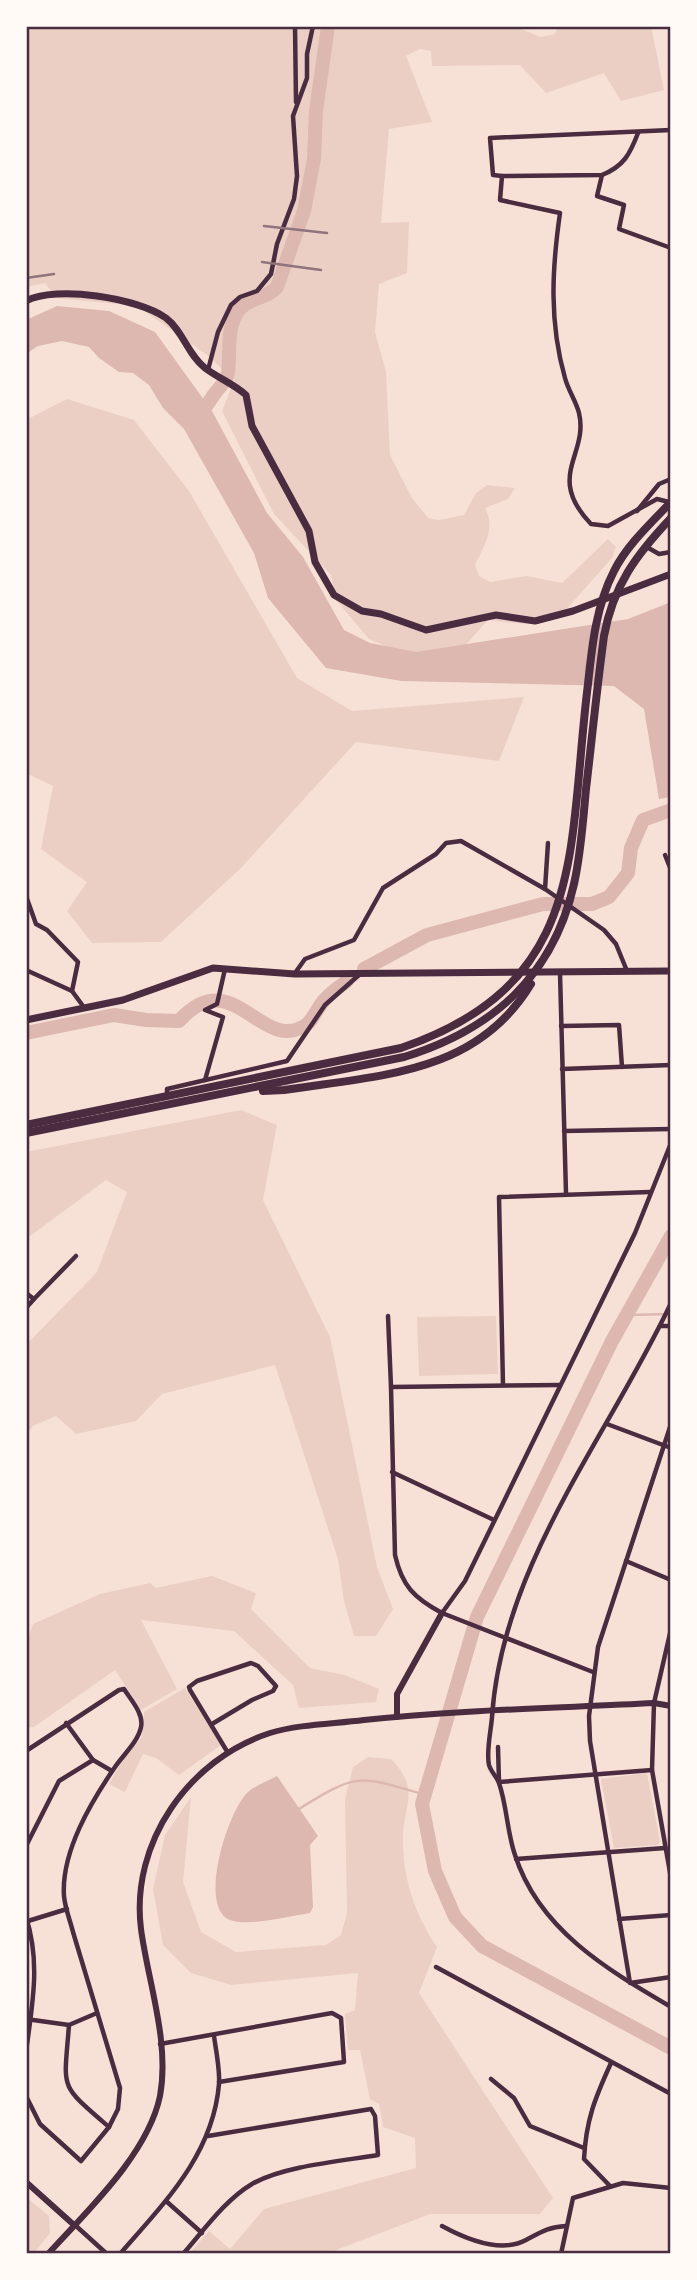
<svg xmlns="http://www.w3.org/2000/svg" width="697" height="2280" viewBox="0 0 697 2280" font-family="'Playfair Display',serif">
<rect width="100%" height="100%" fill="#f7e1d7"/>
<g fill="#ebcfc5">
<path d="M26,26H514L541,37L555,34L558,26H651L664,90L621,101L604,73L546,93L520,65L432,66L431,51L420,49L406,56L432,122L389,129L381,223L409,222L407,273L379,284L375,332L386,372L390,455L412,498L428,518L439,520L464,515L476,493L487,485L515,488L508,499L485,508C496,529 484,545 475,565L479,576L490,582L527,576L562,583L608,539L616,547L612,558L563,613C538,629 514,623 488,620L453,659L392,649L369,639L336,600L331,575L274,514L222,411L234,381L210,357L137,306L56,298L45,283L26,287Z"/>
<polygon points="67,399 134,420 189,491 297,678 352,711 524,697 499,761 356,742 241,868 161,942 92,943 67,911 87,882 41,849 53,786 26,773 26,420"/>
<polygon points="241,1110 277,1125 263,1200 330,1337 377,1567 393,1609 376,1636 354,1636 344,1601 338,1559 275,1365 162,1394 136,1421 76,1434 56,1416 33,1426 26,1434 26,1345 97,1272 127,1192 106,1180 26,1239 26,1152"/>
<polygon points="496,1316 498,1374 419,1376 417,1317"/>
<polygon points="212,1576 256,1593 251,1609 310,1668 345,1675 379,1689 376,1702 299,1708 293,1685 234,1631 141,1620 177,1689 141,1710 115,1670 34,1727 26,1728 26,1643 33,1624 100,1594 150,1583 156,1588"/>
<polygon points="185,1688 221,1745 179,1775 156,1758 143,1754 125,1792 109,1784 126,1754 142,1737 144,1712"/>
<path d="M368,1757L391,1759C423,1792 401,1807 403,1845C404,1882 416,1916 437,1947L419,1993L553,2198L540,2214H430L326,2254H189L209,2231L230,2249L264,2209L416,2168L415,2138L383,2127L379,2104L370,2099L360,2050H348L345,2014L355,2010L358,1973L231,1985L191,1973L163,1945L153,1889L165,1835L191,1797L183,1882L201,1932L236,1952L326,1945L341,1935L347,1913L345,1799L353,1767Z"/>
<polygon points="647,1773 660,1842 658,1845 614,1848 601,1779"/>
<polygon points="26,2197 49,2216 50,2233 33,2254 26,2254"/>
</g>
<g fill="#dcb8b0">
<polygon points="57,306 109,311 155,332 212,411 267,513 303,557 344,630 370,643 416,652 628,619 671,602 671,797 659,799 644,709 614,686 401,681 326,668 268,598 254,553 184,429 163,408 149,385 133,373 119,372 99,358 89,347 62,341 38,346 26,354 26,320"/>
<path d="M277,1776L318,1836L310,1845L313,1907L310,1913C290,1916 248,1927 230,1920C197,1908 228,1810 248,1792C256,1785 268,1781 277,1776Z"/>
</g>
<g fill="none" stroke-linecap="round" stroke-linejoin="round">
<g stroke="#dcb8b0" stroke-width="2.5">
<polyline points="628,1315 671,1314"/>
<path d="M299,1809C360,1771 358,1776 426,1795"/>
</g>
<g stroke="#dcb8b0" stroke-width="14">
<path d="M194,414C206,409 206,406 213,396C219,387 225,384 228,373C231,353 225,326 240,309C250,297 267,299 277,287L304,211L314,159L316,111L328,26"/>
<polyline points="364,969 427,935 543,904 592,904 609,897 628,873 631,848 643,820 671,810"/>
<path d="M26,1033L114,1015L146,1020L179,1021C233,961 261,1055 306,1025C313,1020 317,1009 322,1003C328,994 338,988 347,981"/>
<polyline points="671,1236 612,1341 477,1617 422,1804 435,1871 455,1917 482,1946 671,2048"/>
</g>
<g stroke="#4a2c40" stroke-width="4.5">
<polyline points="295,26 296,102"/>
<path d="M638,133C630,154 624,166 602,175L502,176L500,200L560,213C552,269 549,322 565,378C568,390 576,401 579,413C589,455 545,476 591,524L608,526L657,499L669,502"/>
<polyline points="602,175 597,196 624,205 619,229 671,248"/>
<polyline points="502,176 493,175 490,138 671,130"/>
<polyline points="208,370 218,332 231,305 240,297 257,291 271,274 277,244 294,199 297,176 293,116 307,78 307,54 313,26"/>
<polyline points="637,511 659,484 671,479"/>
<polyline points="645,546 659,554 671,552"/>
<polyline points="665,855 671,870"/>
<polyline points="545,889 548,843"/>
<polyline points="26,896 36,924 47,930 78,962 72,991"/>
<polyline points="26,970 72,991 83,1006"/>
<polyline points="295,973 305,959 354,940 383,888 436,854 446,843 461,841 545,889 604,930 616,944 627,971"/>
<polyline points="560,973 566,1193"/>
<polyline points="561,1026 619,1025 622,1067"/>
<polyline points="562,1069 671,1065"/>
<polyline points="205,1080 223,1017 205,1010 217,1004 225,969"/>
<polyline points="167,1095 167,1089 287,1061 325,1005 359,975"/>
<polyline points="564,1131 671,1129"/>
<polyline points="26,1293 34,1299 76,1256"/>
<path d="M671,1303C608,1437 502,1564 492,1717C491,1731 486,1751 489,1765C491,1772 497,1777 499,1783C507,1806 507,1832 515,1855C539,1930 608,1970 671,2007"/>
<polyline points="26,1308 34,1299"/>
<polyline points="388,1316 391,1387"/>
<polyline points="660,1326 671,1326"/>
<polyline points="503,1385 499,1197 650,1192"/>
<path d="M560,1385L391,1387L395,1555C402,1586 414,1598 442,1613L593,1672"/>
<polyline points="607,1424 671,1448"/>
<polyline points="671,1424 598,1647 589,1716 590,1741 630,1983 671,1977"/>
<polyline points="392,1472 494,1520"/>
<polyline points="626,1561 671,1580"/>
<polyline points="442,1613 465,1581 635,1233 671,1143"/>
<polyline points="671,1629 654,1703 652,1770 671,1878"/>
<polyline points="66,1723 93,1760 112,1771"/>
<polyline points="212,1724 252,1700 273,1691 276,1686 258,1666 251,1663 197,1681 189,1687 190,1690 228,1753"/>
<polyline points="498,1747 499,1782 652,1770"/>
<path d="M26,1751L119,1690L124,1689C131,1700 144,1714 141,1727C138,1742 123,1755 115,1767C91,1802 61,1852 64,1896C65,1908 70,1920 73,1932L120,2088L118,2109L109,2127L81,2161L40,2124L26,2096"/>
<polyline points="26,1846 59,1781 93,1760"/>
<polyline points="516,1859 665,1848"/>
<path d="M26,1917C41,1963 32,2006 26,2052"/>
<polyline points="619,1919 671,1915"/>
<polyline points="28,1921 67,1909"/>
<polyline points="436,1967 671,2094"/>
<polyline points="26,2019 69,2025 97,2013"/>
<path d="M69,2025C64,2091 58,2083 109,2127"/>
<polyline points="160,2044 332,2013 341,2018 344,2062 219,2082"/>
<polyline points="491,2079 514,2098 530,2126 584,2148"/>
<path d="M610,2186L584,2159C586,2120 595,2098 611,2063"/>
<polyline points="166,2201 202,2233"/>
<polyline points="75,2225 107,2254"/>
<path d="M442,2226C464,2238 500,2254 526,2240C541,2232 548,2227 566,2226"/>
<path d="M120,2254C164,2203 213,2155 219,2084C220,2069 216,2051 214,2036"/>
<path d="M183,2254C204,2230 225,2200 252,2184C283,2166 342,2161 378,2155L375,2116L371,2109L208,2136"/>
<polyline points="561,2254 573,2198 623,2183 671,2188"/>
</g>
<g stroke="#4a2c40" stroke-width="6">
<polyline points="397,1717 397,1694 442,1613"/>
<polyline points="26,2182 74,2225"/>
<path d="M48,2254C87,2211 148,2154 160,2096C170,2042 148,1982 141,1929C130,1843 189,1759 270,1733C300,1724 333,1724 364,1720C460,1710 557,1708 654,1703L671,1706"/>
</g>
<g stroke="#4a2c40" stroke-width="7">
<path d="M26,301C56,285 138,298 166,318C183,331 188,355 205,368C218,378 234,384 246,395L252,426L309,531L315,562L334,595L362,611L381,614L426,630L496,615L535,621L573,611L671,574"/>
<polyline points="26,1020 123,1000 213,968 295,974 671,971"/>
</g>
<g stroke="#4a2c40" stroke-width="8">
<path d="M263,1091L284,1090C379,1075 476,1075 531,984"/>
<path d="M26,1125L401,1048C590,983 567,851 588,684C592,646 596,606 614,571C627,545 651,523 671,502"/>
<path d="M26,1133L404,1057C492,1030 553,977 574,884C581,853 583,821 586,789C592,738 597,687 604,636C613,586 636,555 671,518"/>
</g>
<g stroke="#8f747c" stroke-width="2.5">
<polyline points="264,226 327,233"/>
<polyline points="262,262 321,270"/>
<polyline points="26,278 54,274"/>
</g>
</g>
<rect width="697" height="2280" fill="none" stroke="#fffaf5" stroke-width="56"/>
<rect x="28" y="28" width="641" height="2224" fill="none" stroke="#4a2c40" stroke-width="2.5"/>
</svg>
